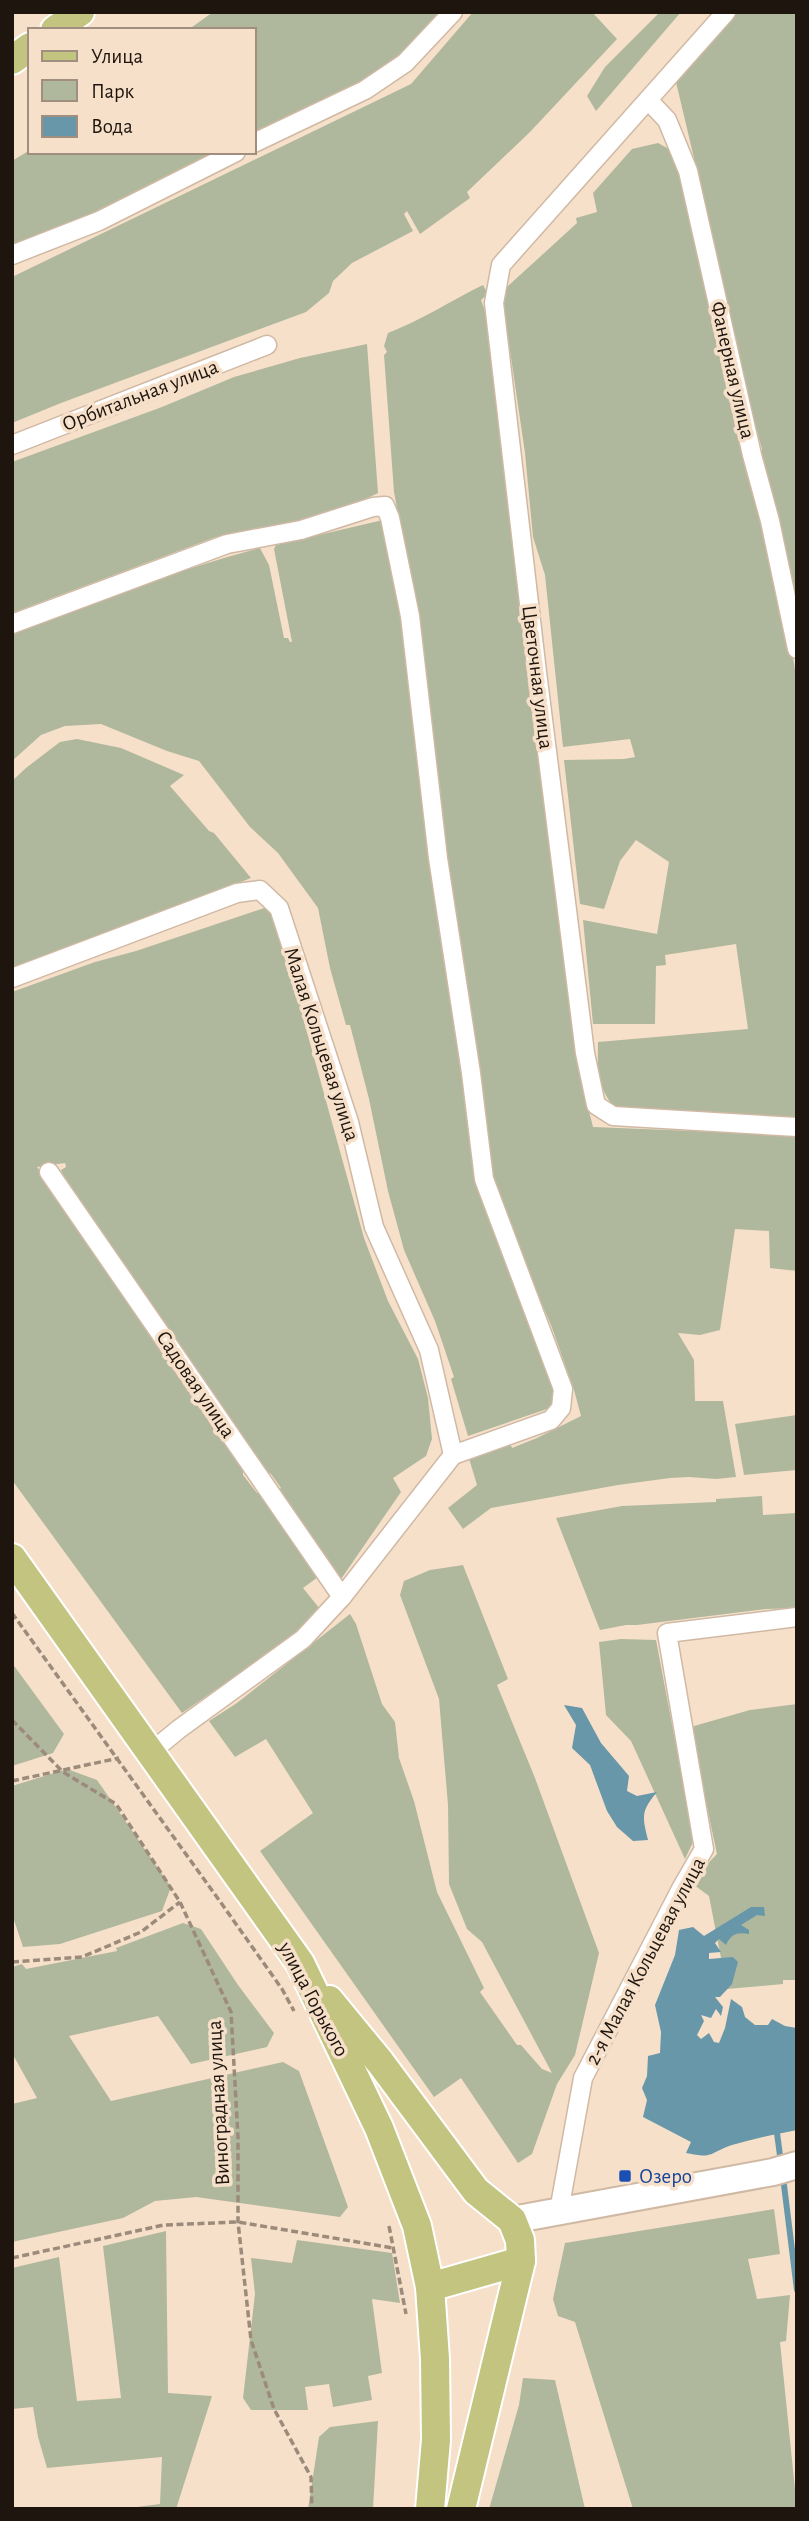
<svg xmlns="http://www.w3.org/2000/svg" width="809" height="2521" viewBox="0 0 809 2521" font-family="'Alegreya Sans',sans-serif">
<rect width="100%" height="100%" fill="#f7e0ca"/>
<g fill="#afb89d">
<polygon points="213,12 444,12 386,68 350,89 254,138 254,30 188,30"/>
<polygon points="473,12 592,12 617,39 530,132 467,192 470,198 420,234 407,211 404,214 413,231 352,263 333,281 329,293 306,312 61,403 12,423 12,277 411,84"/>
<polygon points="660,12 681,12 596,111 587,96 605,67"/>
<polygon points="733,12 797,12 797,616 778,512 773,505 761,457 762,449 745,391 706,209 676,82"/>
<path d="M658,143L671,150L678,165L704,267L789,633L797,682V1121L614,1107C596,1084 598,1070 598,1042L748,1029L736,944L665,955L666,965L656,966L655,1024H593L583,920L657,934L669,862L636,840L620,861L604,909L580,904L564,760L624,759L635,757L630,739L563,747L545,575L533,537L525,453L503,303L507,287L577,223L576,218L597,212L593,193L632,149Z"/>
<polygon points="30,150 30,152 226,152 23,247 12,243 12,161"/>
<path d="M483,285L488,294L481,300L486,314L584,1091L593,1127L797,1135V1271L770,1268L769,1231L735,1229L720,1330L700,1335L678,1333L694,1360L695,1401H723L736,1477L716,1479L689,1477L670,1478L618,1485L491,1508L463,1529L448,1508L477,1485L468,1455L510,1443L512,1448L537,1438L581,1416L574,1390L551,1325L493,1193L446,857L417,615L394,492L384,355L387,352L384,346L388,333C422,320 450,301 483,285Z"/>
<path d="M367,344L378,493C354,505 317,517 290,523C264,529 239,531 213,538L12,613V462L162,407L234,377L300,358Z"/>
<path d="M383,520L401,613L437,890L433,891L442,951L445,952L465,1083L474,1172L491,1226L517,1278L556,1388L554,1403L550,1408L468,1436L451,1379L454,1377L435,1321L404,1250L388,1191L369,1099L350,1025H346L330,968L318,908L278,853L250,827L199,761L167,751L101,724L65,726L41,735L12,761V632C94,600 175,571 260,548L269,565L284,638H288L290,642H292L274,549L276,545Z"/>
<polygon points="77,739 121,748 184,775 170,786 209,831 214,833 251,878 12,972 12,781 26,768 60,742"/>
<polygon points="273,905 277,911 305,1025 364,1238 388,1301 418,1359 428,1398 432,1439 426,1456 393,1478 401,1492 339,1582 276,1492 281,1488 271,1474 258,1466 67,1183 61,1170 66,1167 65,1163 37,1167 243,1463 243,1475 257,1493 262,1492 318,1577 303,1588 320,1609 298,1633 182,1713 12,1480 12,992 95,962 136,951"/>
<polygon points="797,1415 797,1470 744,1475 735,1424"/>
<polygon points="762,1496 763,1515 797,1513 797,1608 767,1609 637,1625 626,1625 600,1630 556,1518 622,1506 716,1502 716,1499"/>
<polygon points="463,1565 508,1679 497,1685 535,1778 599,1953 575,2055 557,2084 532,2154 518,2163 461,2078 434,2097 260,1851 313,1813 266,1739 235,1757 209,1721 237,1703 350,1614 356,1624 382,1704 395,1722 399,1758 414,1801 437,1892 484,1988 480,1992 517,2045 521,2045 542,2069 552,2073 482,1942 467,1929 449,1884 448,1805 439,1699 400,1595 404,1581 430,1570"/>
<polygon points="621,1639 656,1640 694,1840 685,1859 631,1741 606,1715 599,1642"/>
<polygon points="12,1663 64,1734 53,1753 12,1766"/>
<polygon points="797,1704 797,1980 783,1980 783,1984 727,1989 709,1896 690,1882 717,1854 692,1736 694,1726 750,1710"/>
<polygon points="67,1769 97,1780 171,1887 162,1911 60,1944 23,1947 12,1914 12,1786"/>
<polygon points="183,1923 201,1929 238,1985 274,2033 267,2047 191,2064 158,2016 69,2036 111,2101 283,2062 299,2071 348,2207 340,2217 196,2197 155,2201 123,2218 12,2242 12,2104 37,2098 12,2053 12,1967 22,1964 26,1969 117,1951 116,1948"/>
<polygon points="774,2209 780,2254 748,2259 757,2299 790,2295 786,2341 780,2342 797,2509 633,2509 575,2322 558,2316 553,2299 565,2243"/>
<polygon points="166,2231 168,2393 212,2396 176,2509 121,2509 160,2504 162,2457 47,2468 38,2437 33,2407 12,2409 12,2268 59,2257 77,2401 121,2398 103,2246"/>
<polygon points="297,2240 392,2253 400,2303 372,2299 382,2373 368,2376 372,2400 333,2407 329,2384 305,2387 308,2410 251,2410 243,2398 255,2294 251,2258 292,2263"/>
<polygon points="523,2378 555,2380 585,2509 489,2509 519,2405"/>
<polygon points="378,2421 373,2509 308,2509 319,2437 330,2427"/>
</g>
<g fill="#6797a8">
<path d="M564,1705L582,1708L601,1743L629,1776L627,1791L637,1796L657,1792C641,1811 642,1816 648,1840L633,1841L617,1827L607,1811L590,1765L572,1748L576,1725Z"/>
<path d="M751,1907H764L765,1916L757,1915L741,1925L749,1930V1934C737,1932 731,1934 726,1945L719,1939L715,1943L721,1952L709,1953V1959L733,1957L738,1962L732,1984L720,1997H715L723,2007L721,2016L716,2009L711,2018L701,2015L704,2021L697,2035L701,2039L709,2033L714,2042L719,2043L725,2028L731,1999L742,2007L745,2017L755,2025H768L772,2019L785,2026L797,2028V2130C776,2134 753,2139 732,2145C709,2153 714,2159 686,2153L691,2142L643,2117L647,2100L642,2088L647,2076L648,2056L660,2053L661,2032L655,2005L675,1955L679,1930L693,1927L704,1936Z"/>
</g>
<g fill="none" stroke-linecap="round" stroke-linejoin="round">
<g stroke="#6797a8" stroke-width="6">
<polyline points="777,2133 781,2163"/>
<polyline points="783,2177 797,2290"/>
</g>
<g stroke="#d0b9a4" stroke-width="21">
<g id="street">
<polyline points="726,12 501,265 494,303 537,672 585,1053 596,1105 613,1116 797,1127"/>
<polyline points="649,101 667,120 688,171 752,455 770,521 797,649"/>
<polyline points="254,143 365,90 405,63 453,12"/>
<polyline points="12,255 99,221 236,152"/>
<polyline points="12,445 267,345"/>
<polyline points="12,624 227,544 301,530 373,507 385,506 390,518 410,616 438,858 471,1073 484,1179 563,1389 561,1408 551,1420 453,1455 342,1597 303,1639 179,1729 151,1752"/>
<polyline points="12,978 237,893 260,890 279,908 349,1122 374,1227 429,1350 453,1455"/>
<polyline points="49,1172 342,1597"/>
<polyline points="559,2211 583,2078 682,1887 704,1849 667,1633 797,1617"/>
</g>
</g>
<g stroke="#d0b9a4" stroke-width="30">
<polyline id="secondary" points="512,2220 773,2172 797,2165"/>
</g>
<g stroke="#fff" stroke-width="32">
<g id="primary">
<polyline points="55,30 80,12"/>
<polyline points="12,60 30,47"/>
<polyline points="12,1558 300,1963 379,2128 417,2226 430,2287 435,2359 436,2440 430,2509"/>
<polyline points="329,2000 380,2062 476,2191 512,2220 520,2240 521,2261 461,2509"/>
<polyline points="430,2287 521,2261"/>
</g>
</g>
<g stroke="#9c8b7b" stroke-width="3.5" stroke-dasharray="7 3.5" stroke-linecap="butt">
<polyline points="12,1613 219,1900 282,1989 294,2011"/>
<polyline points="12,1720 63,1772 116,1804 180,1902 231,2012 238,2137 238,2222 251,2340 274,2409 311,2477 312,2509"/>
<polyline points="12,1781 119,1758"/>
<polyline points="12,1962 82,1957 141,1932 180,1902"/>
<polyline points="389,2226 406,2314"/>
<polyline points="12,2258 164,2225 238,2222 393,2248"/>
</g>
<use href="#street" stroke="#fff" stroke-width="18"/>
<use href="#secondary" stroke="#fff" stroke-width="26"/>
<use href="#primary" stroke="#c2c480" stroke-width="28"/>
</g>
<rect fill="#1a4fb4" stroke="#f7e0ca" stroke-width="2.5" x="618" y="2169" width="14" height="14" rx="3.5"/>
<g text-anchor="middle" stroke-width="7" stroke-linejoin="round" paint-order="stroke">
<g font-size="21" fill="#1e160e" stroke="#f7e0ca">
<text transform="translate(733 370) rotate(77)" y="7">Фанерная улица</text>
<text transform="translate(140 395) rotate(-21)" y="7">Орбитальная улица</text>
<text transform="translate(538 677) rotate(83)" y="7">Цветочная улица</text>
<text transform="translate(322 1044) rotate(72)" y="7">Малая Кольцевая улица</text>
<text transform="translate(196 1384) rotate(56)" y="7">Садовая улица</text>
<text transform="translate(645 1961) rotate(-62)" y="7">2-я Малая Кольцевая улица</text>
<text transform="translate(314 1999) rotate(62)" y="7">улица Горького</text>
<text transform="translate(218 2103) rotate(-93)" y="7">Виноградная улица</text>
</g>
<g font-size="21" fill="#164399" stroke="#f7e0ca" text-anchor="start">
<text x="639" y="2183">Озеро</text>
</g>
</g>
<rect width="809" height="2521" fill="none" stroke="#1e160e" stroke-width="28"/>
<rect x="28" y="28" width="228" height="126" fill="#f7e0ca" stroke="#a08f7f" stroke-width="2"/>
<rect x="42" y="51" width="35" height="10" fill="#c2c480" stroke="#a08f7f" stroke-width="2"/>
<text x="91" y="63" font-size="21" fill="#1e160e">Улица</text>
<rect x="42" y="80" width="35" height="21" fill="#afb89d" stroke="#a08f7f" stroke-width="2"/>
<text x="91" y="98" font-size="21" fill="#1e160e">Парк</text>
<rect x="42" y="116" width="35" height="21" fill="#6797a8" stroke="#a08f7f" stroke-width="2"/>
<text x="91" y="133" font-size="21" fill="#1e160e">Вода</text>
</svg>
